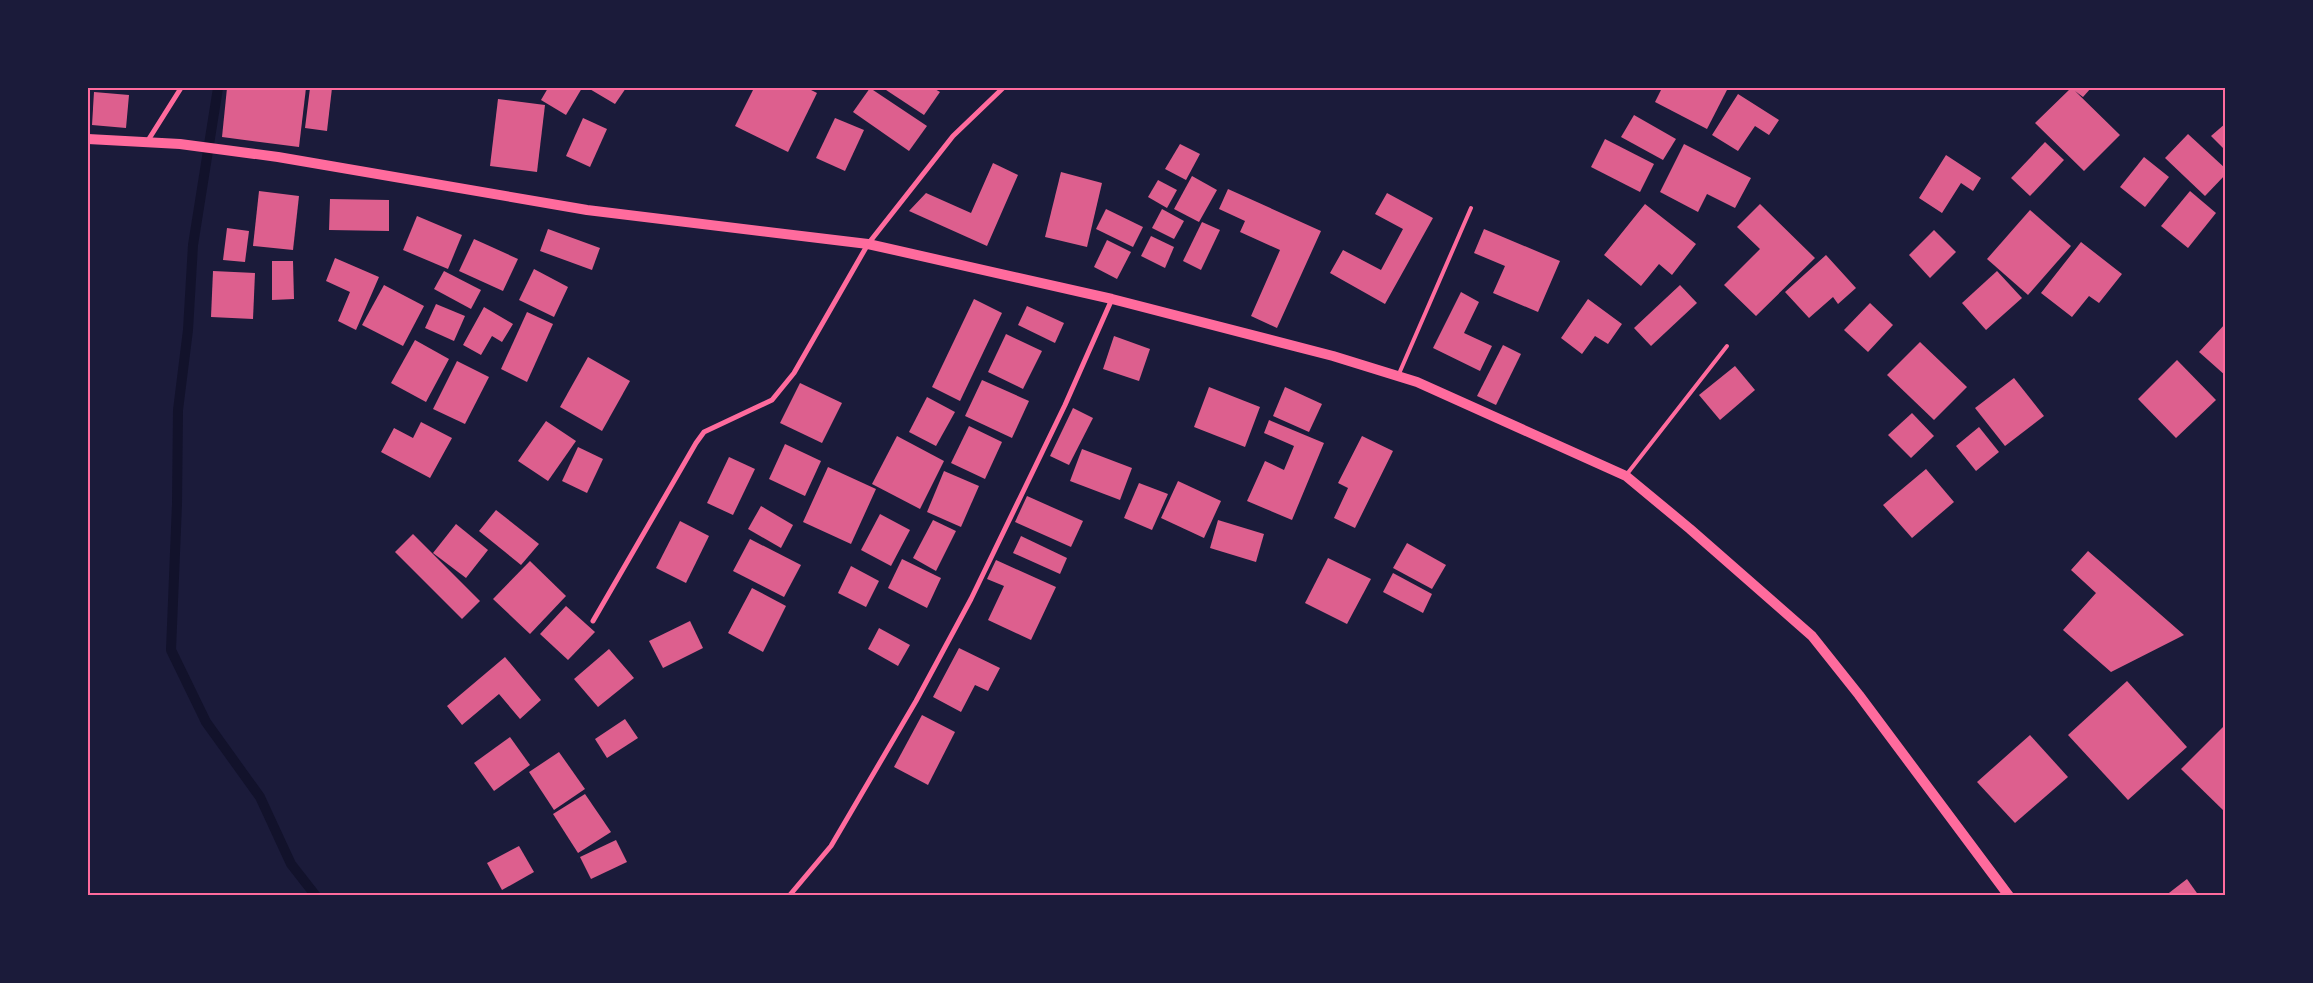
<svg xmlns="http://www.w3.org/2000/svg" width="2313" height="983" viewBox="0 0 2313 983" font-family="'Work Sans',sans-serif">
<rect width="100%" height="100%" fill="#1b1b3a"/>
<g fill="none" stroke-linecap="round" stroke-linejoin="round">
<polyline stroke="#12122b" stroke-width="10" points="218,88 193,245 188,330 178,410 177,504 171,650 206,722 260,797 291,864 316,896"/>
</g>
<g fill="#dd5f8e">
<polygon points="227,88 306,88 299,147 222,137"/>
<polygon points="310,88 332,88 327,131 305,128"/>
<polygon points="548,88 582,88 566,115 541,100"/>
<polygon points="588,88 626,88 615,104"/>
<polygon points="754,88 807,88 817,93 788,152 735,126"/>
<polygon points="870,88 927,126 909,151 853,112"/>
<polygon points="883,88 933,88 940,92 924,115"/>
<polygon points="1662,88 1728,88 1707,129 1655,102"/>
<polygon points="2071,88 2091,88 2083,97 2075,91 2120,135 2084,171 2035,123"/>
<polygon points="94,92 129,95 126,128 92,125"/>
<polygon points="1738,94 1779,120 1769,135 1755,126 1738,151 1712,135"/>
<polygon points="498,99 545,105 537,172 490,166"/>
<polygon points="1634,115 1676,139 1663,160 1621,137"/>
<polygon points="583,118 607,129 590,167 566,156"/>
<polygon points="835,118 864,130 845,171 816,158"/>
<polygon points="2226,123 2226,151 2211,136"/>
<polygon points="2188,134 2226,169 2226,174 2205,196 2165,158"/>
<polygon points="1605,139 1654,164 1640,192 1591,167"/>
<polygon points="2045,142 2064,160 2030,196 2011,178"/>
<polygon points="1180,144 1200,154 1186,180 1165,169"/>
<polygon points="1684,144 1751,178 1735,208 1707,194 1698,212 1660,192"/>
<polygon points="1946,155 1981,178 1973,191 1961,183 1942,213 1919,198"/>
<polygon points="2144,157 2169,177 2145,207 2120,187"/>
<polygon points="993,163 1018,175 987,246 909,211 926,193 971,213"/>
<polygon points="1061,172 1102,183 1087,247 1045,237"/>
<polygon points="1192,176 1217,190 1199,222 1174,209"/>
<polygon points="1158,180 1177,190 1167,208 1148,197"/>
<polygon points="1228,189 1321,231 1277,328 1251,316 1280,250 1240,232 1245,221 1219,209"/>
<polygon points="259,191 299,196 293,250 253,246"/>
<polygon points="2190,191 2216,213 2188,248 2161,226"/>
<polygon points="1387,193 1433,218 1385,304 1330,273 1343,250 1381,270 1403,229 1375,214"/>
<polygon points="330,199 389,200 389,231 329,230"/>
<polygon points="1645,204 1696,244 1672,275 1659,264 1641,286 1604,255"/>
<polygon points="1760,204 1815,258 1756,316 1724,285 1760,249 1737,227"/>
<polygon points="1106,209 1143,227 1133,247 1096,229"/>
<polygon points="1162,209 1184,221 1174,239 1152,228"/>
<polygon points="2030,210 2071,246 2028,295 1987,259"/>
<polygon points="417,216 462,235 448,269 403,250"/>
<polygon points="1202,222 1220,230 1201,270 1183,261"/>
<polygon points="227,228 249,231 245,262 223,260"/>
<polygon points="548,229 600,248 592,270 540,251"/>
<polygon points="1484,229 1560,261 1538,312 1493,293 1505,266 1474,253"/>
<polygon points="1934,230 1956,252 1930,278 1909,255"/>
<polygon points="1151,236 1174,247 1165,268 1141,256"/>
<polygon points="474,239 518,259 503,291 459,271"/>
<polygon points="1107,240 1131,252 1117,279 1094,267"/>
<polygon points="2081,242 2122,274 2099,303 2089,296 2072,317 2041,293"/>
<polygon points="1826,255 1856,288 1838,304 1833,297 1809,318 1785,292"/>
<polygon points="335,258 379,277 356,330 338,321 350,292 326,281"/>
<polygon points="272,261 293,261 294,299 272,300"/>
<polygon points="534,269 568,287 554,317 519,300"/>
<polygon points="213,271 255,273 253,319 211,317"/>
<polygon points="444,271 481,290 471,309 434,289"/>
<polygon points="1997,271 2022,298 1986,330 1962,303"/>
<polygon points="384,285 424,306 403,346 362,325"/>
<polygon points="1680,285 1697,303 1651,346 1634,328"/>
<polygon points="1461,292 1479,302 1464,333 1492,346 1480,371 1433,348"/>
<polygon points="974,299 1002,313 960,401 932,387"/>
<polygon points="1588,299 1622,324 1608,344 1595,336 1582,354 1561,338"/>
<polygon points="1870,303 1893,325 1868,352 1844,330"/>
<polygon points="436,304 465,316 454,341 425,328"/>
<polygon points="1027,306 1064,323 1055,343 1018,325"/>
<polygon points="484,307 513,324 502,342 492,336 481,355 463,345"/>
<polygon points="527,312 553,324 527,382 501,369"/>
<polygon points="2226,323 2226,376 2199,352"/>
<polygon points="1006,334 1042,351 1023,389 988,372"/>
<polygon points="1114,336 1150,349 1139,381 1103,369"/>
<polygon points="415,340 449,359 426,402 391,383"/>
<polygon points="1920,342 1967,387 1934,420 1887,375"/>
<polygon points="1503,345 1521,354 1496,405 1477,396"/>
<polygon points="588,357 630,381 602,431 560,407"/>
<polygon points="2177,360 2216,400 2176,438 2138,399"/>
<polygon points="457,361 489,377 465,424 433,409"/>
<polygon points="1735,366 1755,390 1720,420 1699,395"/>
<polygon points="2014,378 2044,416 2005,446 1975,408"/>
<polygon points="982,380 1029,401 1012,438 965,416"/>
<polygon points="800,383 842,403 822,443 780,423"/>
<polygon points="1209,387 1260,407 1245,447 1194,427"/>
<polygon points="1285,387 1322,404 1309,432 1273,416"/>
<polygon points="927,397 955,412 936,446 909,432"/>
<polygon points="1073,408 1093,418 1069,465 1050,456"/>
<polygon points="1912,413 1934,436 1911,458 1888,435"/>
<polygon points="1269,420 1324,443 1292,520 1247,501 1265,461 1284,470 1294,446 1264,433"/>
<polygon points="546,421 576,441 548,481 518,461"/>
<polygon points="421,422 452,438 430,478 381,452 394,428 413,438"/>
<polygon points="969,426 1002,442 985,479 951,463"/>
<polygon points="1979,427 1999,452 1976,471 1956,446"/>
<polygon points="897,436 944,461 920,509 872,484"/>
<polygon points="1362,436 1393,451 1355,528 1334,518 1348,488 1338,483"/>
<polygon points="785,444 821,461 805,496 769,479"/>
<polygon points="578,447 603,459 587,493 562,481"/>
<polygon points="1082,449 1132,468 1120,500 1070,481"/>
<polygon points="729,457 755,469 733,515 707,503"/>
<polygon points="828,467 876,489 851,544 803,522"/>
<polygon points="1926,469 1954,502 1912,538 1883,505"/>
<polygon points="944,471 979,486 961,527 927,512"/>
<polygon points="1178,481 1221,501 1204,538 1161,518"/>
<polygon points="1139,483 1168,494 1152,530 1124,518"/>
<polygon points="1027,496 1083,521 1071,547 1015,522"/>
<polygon points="761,506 793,525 781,548 748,529"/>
<polygon points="496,510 539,544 521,565 479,531"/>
<polygon points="880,514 910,530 891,566 861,550"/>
<polygon points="933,520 956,531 936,571 913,558"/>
<polygon points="1218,520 1264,534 1256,562 1210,548"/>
<polygon points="680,521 709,536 686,583 656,568"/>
<polygon points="456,524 488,550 466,578 433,553"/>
<polygon points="413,534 480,601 462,619 395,552"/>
<polygon points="1021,536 1067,558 1060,574 1013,553"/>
<polygon points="750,539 801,565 784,597 733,571"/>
<polygon points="1407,543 1446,565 1432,589 1393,568"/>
<polygon points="2088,551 2184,635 2111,672 2063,630 2096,593 2071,570"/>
<polygon points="1328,558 1371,579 1347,624 1305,603"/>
<polygon points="902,559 941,578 927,608 888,588"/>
<polygon points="996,560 1056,587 1031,640 988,620 1004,586 987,579"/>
<polygon points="530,561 566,596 530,634 493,599"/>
<polygon points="851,566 879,581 866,607 838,593"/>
<polygon points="1393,573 1432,594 1423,613 1383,592"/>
<polygon points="752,588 786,606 763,652 728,633"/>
<polygon points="566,606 595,632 568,660 540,634"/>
<polygon points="690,621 703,648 663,668 649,641"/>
<polygon points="879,628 910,645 898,666 868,649"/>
<polygon points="959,648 1000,668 988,691 975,685 961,712 933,697"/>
<polygon points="609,649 634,678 598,707 574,679"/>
<polygon points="505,657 541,700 520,719 499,694 462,725 447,706"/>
<polygon points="2127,681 2187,747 2128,800 2068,735"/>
<polygon points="922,715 955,732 928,785 894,767"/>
<polygon points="625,719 638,738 607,758 595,739"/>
<polygon points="2226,724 2226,813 2181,769"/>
<polygon points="2030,735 2068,777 2015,823 1977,782"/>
<polygon points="510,737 530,765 494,791 474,763"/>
<polygon points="559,752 585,789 554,810 529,772"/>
<polygon points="585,794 611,832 578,853 553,814"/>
<polygon points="616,840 627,862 591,879 580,857"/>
<polygon points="519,846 534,872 502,890 487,863"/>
<polygon points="2187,879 2199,896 2165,896"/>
</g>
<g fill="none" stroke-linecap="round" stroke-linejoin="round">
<g stroke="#ff6b9d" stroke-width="4">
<polyline points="1398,376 1471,208"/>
<polyline points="1627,474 1727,346"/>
</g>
<g stroke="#ff6b9d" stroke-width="5">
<polyline points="147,142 181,88"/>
<polyline points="593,621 696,443 704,432 772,400 794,373 868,244 953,136 1003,88"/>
<polyline points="789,896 831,846 916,701 971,599 1065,405 1112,299"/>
</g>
<polyline stroke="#ff6b9d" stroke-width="10" points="88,139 180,144 278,157 587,210 868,244 1112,299 1333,356 1417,382 1626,476 1690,529 1812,636 1859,695 2009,896"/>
</g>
<rect width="2313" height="983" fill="none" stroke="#1b1b3a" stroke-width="178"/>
<rect x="89" y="89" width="2135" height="805" fill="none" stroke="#ff6b9d" stroke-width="2"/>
</svg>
